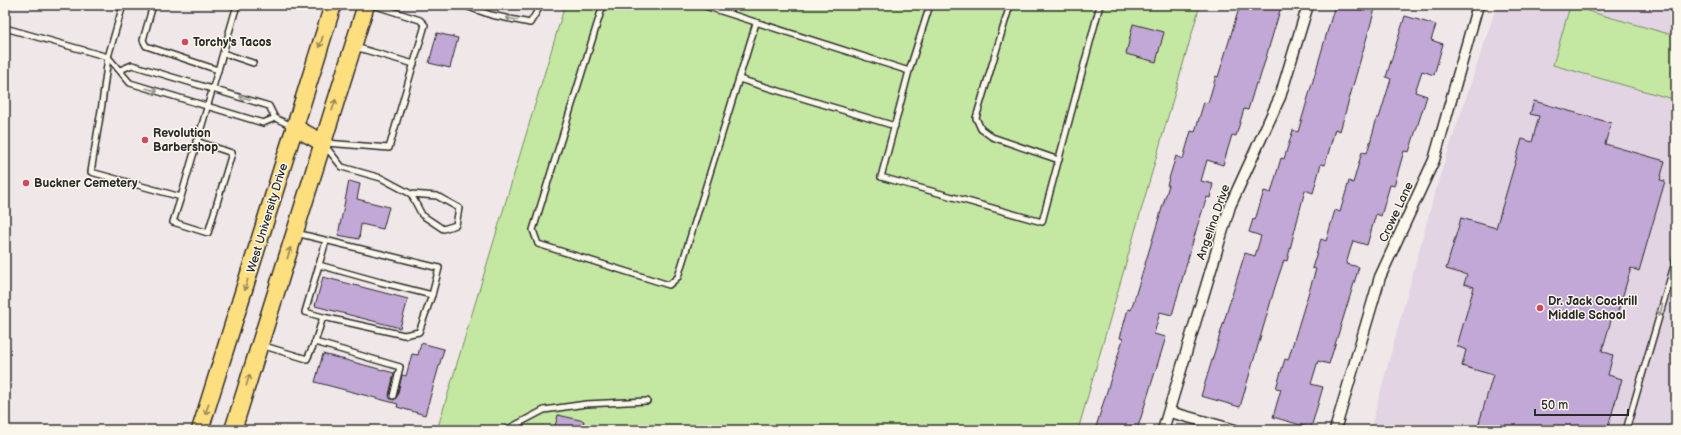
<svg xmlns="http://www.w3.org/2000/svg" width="1681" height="435" viewBox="0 0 1681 435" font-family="'Balsamiq Sans',sans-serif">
<rect width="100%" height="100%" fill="#f0e7e8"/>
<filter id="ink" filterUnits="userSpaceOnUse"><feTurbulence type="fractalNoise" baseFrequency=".025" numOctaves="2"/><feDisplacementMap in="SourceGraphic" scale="8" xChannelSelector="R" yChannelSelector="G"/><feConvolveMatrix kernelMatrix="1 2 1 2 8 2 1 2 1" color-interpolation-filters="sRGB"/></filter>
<g filter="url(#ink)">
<polygon fill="#e2d4e3" points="1497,5 1676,5 1676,430 1370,430 1437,185"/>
<g fill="#c4e8a1" stroke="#788a66">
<polygon points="565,5 1200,5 1078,430 437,430"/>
<polygon points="1570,6 1676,36 1676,100 1553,65"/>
</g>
<g fill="#c2a8d6" stroke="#2b2b2b">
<polygon points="1240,5 1275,5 1281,7 1258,84 1256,83 1248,110 1244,109 1236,136 1232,135 1223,165 1207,160 1201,181 1213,184 1210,198 1207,197 1197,227 1172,315 1160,312 1154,334 1166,337 1137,430 1095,430 1123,339 1120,338 1128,309 1131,310 1169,185 1167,185 1176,156 1183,159 1191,131 1195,132 1204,102 1208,103 1216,76 1218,77"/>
<polygon points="1335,5 1362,5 1375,9 1340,131 1335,129 1325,165 1321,164 1313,193 1305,190 1287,261 1284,260 1275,287 1240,407 1201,396 1245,253 1255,256 1261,236 1249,232 1253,219 1255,220 1264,191 1271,193 1281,158 1284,159 1293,130 1298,132"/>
<polygon points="1405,16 1436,25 1431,40 1443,44 1434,75 1422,71 1415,92 1427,96 1409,152 1404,151 1394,186 1390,185 1381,216 1376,214 1367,245 1353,241 1346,264 1359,267 1329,364 1318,361 1311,384 1323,387 1311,428 1273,417 1281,389 1276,388 1285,359 1288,360 1306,301 1316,269 1312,268 1321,239 1326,241 1335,210 1340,212 1349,181 1353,183 1362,152 1367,153 1377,118 1379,118 1391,79 1386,77"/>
<polygon points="1133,24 1164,32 1156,62 1126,54"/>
<polygon points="437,33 458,38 450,68 429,63"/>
<polygon points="1534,101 1611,123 1605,144 1665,161 1660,180 1665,181 1639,271 1631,268 1616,318 1612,317 1602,351 1613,355 1608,375 1622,379 1607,430 1477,430 1493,375 1462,366 1466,350 1457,346 1474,287 1464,284 1467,275 1446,269 1461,218 1496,228 1522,139 1532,142 1539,116 1530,114"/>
<polygon points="349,181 360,184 357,199 389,207 383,229 361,224 359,239 338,235"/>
<polygon points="323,277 408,299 400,328 315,306"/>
<polygon points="421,343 444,349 425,415 397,407 398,404 315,382 323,354 394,373 389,395 391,399 394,400 397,397 402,375 406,376 412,354 418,355"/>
<polygon points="558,415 584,421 582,430 554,430"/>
</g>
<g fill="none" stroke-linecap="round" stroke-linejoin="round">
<g stroke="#2b2b2b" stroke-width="8">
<g id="service">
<polyline points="123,5 108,57 102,104 91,172 181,197 237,5"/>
<polyline points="153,5 143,40 146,46 218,70"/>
<polyline points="463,5 491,15 530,23 541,5"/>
<polyline points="603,5 533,230 538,244 669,285 678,277 756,23"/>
<polyline points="702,5 909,71"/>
<polyline points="930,5 909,71 881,177 1042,222 1100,5"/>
<polyline points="1010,5 976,118 981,129 992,137 1059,160"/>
<polyline points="5,28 108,57 130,83 263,123 275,118"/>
<polyline points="355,47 414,64"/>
<polyline points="223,53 253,63"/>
<polyline points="120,70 132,65 269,106 275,118 292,126"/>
<polyline points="739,79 895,126"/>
<polyline points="326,143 389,148 425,25 420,20 373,5"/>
<polyline points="326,147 342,167 381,178 411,194 422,215 443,229 456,225 459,208 437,196 411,194"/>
<polyline points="181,197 173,222 208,233 232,153 196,141"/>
<polyline points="296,233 439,268 432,295"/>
<polyline points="319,265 326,241"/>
<polyline points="315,342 323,317 305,312 319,265 380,282 432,295 419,332 404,335 323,317"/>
<polyline points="261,345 307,359 315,342 400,367 393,396"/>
<polyline points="506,430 544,410 586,404 647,401"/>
<polyline points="1626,430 1676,259"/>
</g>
</g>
<g stroke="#2b2b2b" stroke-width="13">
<g id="minor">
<polyline points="1170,412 1235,430"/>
<polyline points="1163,430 1230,206 1280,97 1308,5"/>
<polyline points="1335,430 1380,277 1434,160 1478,5 1477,5"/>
</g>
</g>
<g stroke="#2b2b2b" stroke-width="19">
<g id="trunk">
<polyline points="294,127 323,143"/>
<polyline points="200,430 333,5"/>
<polyline points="233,430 366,5"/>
</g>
</g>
<use href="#service" stroke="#fbf7ec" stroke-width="5"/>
<use href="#minor" stroke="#fbf7ec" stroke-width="10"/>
<use href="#trunk" stroke="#fedf80" stroke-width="16"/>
</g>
<defs><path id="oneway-shaft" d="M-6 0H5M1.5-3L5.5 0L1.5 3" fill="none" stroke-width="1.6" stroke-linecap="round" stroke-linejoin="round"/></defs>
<g stroke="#93918c">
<use href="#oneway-shaft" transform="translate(512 19) rotate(-168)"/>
<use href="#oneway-shaft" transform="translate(152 90) rotate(16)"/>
<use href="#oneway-shaft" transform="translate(245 98) rotate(-163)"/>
<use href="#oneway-shaft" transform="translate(1661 310) rotate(106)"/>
</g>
<g stroke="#948556">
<use href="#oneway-shaft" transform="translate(321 42) rotate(108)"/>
<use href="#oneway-shaft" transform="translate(334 105) rotate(-72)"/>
<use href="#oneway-shaft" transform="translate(289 253) rotate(-73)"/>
<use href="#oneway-shaft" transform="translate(246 285) rotate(107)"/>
<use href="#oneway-shaft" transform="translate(248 380) rotate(-74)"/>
<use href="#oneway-shaft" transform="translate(207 409) rotate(108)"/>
</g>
</g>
<g fill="#d1495b" stroke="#fbf7ec" stroke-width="1.5">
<circle cx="185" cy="42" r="4"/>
<circle cx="145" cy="140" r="4"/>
<circle cx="26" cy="183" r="4"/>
<circle cx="1540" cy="308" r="4"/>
</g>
<g text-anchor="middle" stroke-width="3" stroke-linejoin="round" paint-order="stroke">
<g font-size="12" font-weight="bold" fill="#2b2b2b" stroke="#fbf7ec" text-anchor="start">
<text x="193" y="46">Torchy's Tacos</text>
<text x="153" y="137">Revolution<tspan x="153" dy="14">Barbershop</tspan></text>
<text x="34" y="187">Buckner Cemetery</text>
<text x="1548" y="305">Dr. Jack Cockrill<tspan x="1548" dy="14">Middle School</tspan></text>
</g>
<g font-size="12" fill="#2b2b2b" stroke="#fbf7ec">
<text transform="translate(1396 212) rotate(-65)" y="4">Crowe Lane</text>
<text transform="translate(267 218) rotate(-73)" y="4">West University Drive</text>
<text transform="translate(1213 222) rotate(-71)" y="4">Angelina Drive</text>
</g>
</g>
<rect width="1681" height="435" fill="none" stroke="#fbf7ec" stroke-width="20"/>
<rect x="10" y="10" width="1661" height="415" fill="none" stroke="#2b2b2b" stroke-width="1.5" filter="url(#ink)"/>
<path d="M1535 409v6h93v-6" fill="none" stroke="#2b2b2b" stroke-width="2"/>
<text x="1541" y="409" font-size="12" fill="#2b2b2b" stroke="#fbf7ec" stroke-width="3" paint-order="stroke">50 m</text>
</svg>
